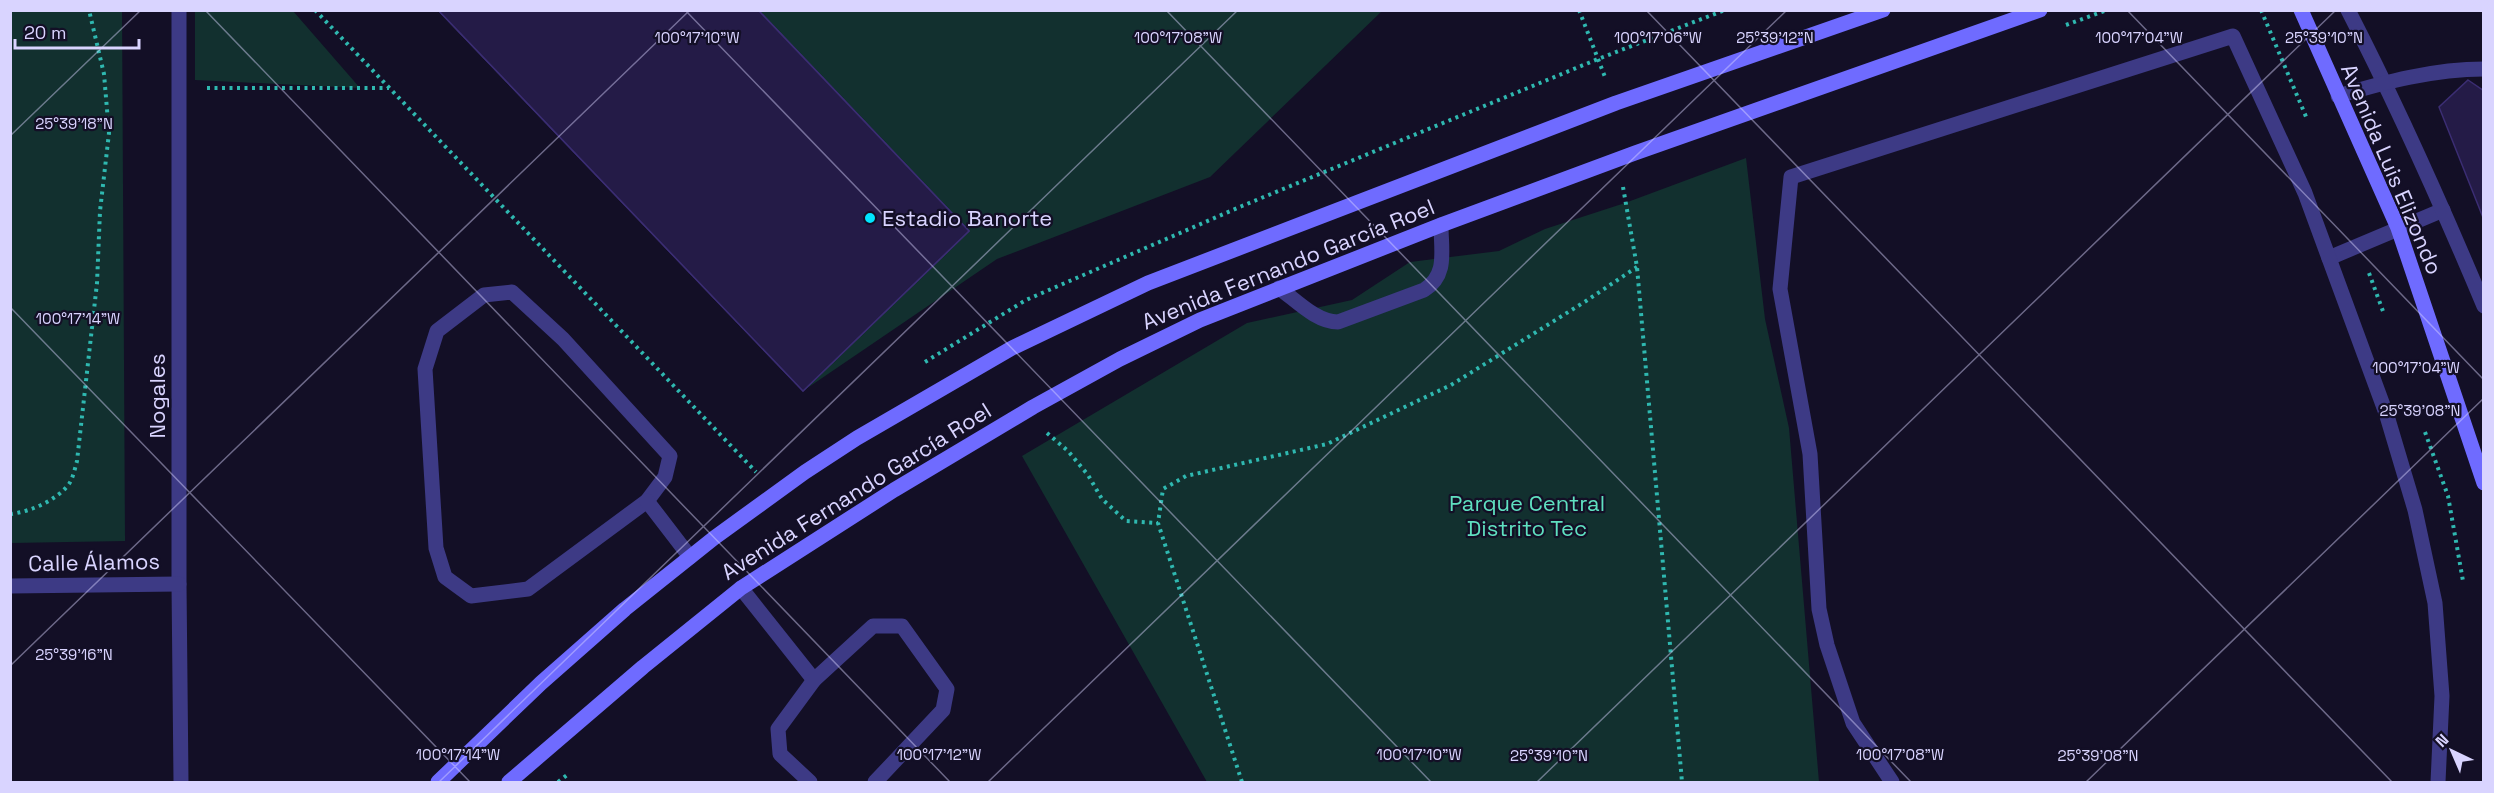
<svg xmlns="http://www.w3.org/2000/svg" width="2494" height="793" viewBox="0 0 2494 793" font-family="'Space Grotesk',sans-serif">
<rect width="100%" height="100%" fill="#130f26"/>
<g fill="#12302f">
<path d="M10,11H122L125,541L11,543Z"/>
<path d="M195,11H293L360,88L195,80Z"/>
<path d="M438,11H1382L1210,177L997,259L803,391Z"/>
<path d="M1746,158L1765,319L1789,428L1819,782H1207L1022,456L1247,323L1352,300L1410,262L1499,251L1545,229L1625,203Z"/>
</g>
<g fill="#241b47" stroke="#3b2d73" stroke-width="1.5">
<path d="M438,10H758L969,231L803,391Z"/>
<path d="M438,10H758L969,231L803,391Z"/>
<path d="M2468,80L2484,91V220L2439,107Z"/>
</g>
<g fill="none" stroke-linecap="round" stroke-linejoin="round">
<g stroke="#2fb8b0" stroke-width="4" stroke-dasharray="3 4.5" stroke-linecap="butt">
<path d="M315,10L756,472"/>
<path d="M1579,10L1605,77"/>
<path d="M2261,10L2307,119"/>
<path d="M2066,25L2107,10"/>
<path d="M207,88H389"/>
<path d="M1623,187L1637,267L1682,782"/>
<path d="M2369,273L2384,314"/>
<path d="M925,362L1026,300L1242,206L1598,59L1725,10"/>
<path d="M2425,432L2448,496L2463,581"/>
<path d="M1047,433L1068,451L1088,475L1102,499L1126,521L1158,523"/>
<path d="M10,514C30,512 57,500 69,484C73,478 75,468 77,461L97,283L100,211L109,133L104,74L89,10"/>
<path d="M558,782L567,775"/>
<path d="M1242,782L1158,523L1163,489L1186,476L1327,444L1451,385L1586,301L1637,267"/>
</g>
<g stroke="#3d3a85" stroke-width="15">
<path d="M2329,258L2443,210"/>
<path d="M1279,288C1296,300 1316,322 1338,322L1424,290C1448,275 1441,251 1441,225"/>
<path d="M512,292L563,339L670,456L665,477L647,501L528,589L471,596L445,577L436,548L425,369L437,331L484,295Z"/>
<path d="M647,501L690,557"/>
<path d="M741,588L814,680"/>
<path d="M810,782L780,754L778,729L814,680L873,626H902L947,689L943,710L875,782"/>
<path d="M1892,782L1853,723L1827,645L1819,609L1810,454L1780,289L1791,177L2233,36L2305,193L2387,416L2415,510L2435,603L2442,696L2438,782"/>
</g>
<g stroke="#3d3a85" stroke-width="15">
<path d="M179,10V584L181,782"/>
<path d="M2348,10C2398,107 2442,206 2484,306"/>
<path d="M2338,96C2385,82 2434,69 2484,69"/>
<path d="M10,586L179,584"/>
</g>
<g stroke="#6f6bff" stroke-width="15">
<path d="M2301,10L2398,228L2484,483"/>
<path d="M438,782L541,683L625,609L714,538L805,472L857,438L1012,348L1148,283L1616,103L1883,10"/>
<path d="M509,782L643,667L741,588L894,490L1033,407L1120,359L1200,320L1441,225L1635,153L2040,10"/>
</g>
</g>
<path fill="none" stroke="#d9d4ff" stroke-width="1.5" stroke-opacity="0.45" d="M205,10L950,782M685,10L1431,782M1166,10L1911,782M1646,10L2392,782M2127,10L2484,380M10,136L141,10M10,307L470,782M10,666L690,10M439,782L1238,10M988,782L1787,10M1537,782L2336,10M2086,782L2484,398"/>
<circle fill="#00e5ff" stroke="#130f26" stroke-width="2" cx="870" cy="218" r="6"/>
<g text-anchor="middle" stroke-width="4.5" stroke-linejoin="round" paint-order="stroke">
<g font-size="22" fill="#d9d4ff" stroke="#130f26">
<text transform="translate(2392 169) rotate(67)" y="8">Avenida Luis Elizondo</text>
<text transform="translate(1288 264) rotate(-22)" y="8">Avenida Fernando García Roel</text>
<text transform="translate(157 396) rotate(-90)" y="8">Nogales</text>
<text transform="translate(856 491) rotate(-32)" y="8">Avenida Fernando García Roel</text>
<text transform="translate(94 562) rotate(-1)" y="8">Calle Álamos</text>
</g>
<g font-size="22" fill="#d9d4ff" stroke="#130f26" text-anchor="start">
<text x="882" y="226">Estadio Banorte</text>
</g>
<g font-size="22" fill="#5fe0c0" stroke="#130f26">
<text x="1527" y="511">Parque Central<tspan x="1527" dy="25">Distrito Tec</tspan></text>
</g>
</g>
<g font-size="15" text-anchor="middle" fill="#d9d4ff" stroke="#130f26" stroke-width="4.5" stroke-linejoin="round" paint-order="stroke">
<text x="1775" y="43">25°39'12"N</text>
<text x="2324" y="43">25°39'10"N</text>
<text x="697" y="43">100°17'10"W</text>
<text x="1178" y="43">100°17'08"W</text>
<text x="1658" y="43">100°17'06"W</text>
<text x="2139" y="43">100°17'04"W</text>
<text x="74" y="129">25°39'18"N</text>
<text x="78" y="324">100°17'14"W</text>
<text x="2416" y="373">100°17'04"W</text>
<text x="2420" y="416">25°39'08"N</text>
<text x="74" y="660">25°39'16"N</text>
<text x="458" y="760">100°17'14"W</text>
<text x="939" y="760">100°17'12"W</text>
<text x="1419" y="760">100°17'10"W</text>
<text x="1900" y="760">100°17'08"W</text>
<text x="1549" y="761">25°39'10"N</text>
<text x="2098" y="761">25°39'08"N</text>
</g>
<rect width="2494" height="793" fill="none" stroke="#d9d4ff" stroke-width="24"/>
<g transform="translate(2452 751) rotate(316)" stroke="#130f26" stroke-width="4.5" paint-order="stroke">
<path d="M0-4.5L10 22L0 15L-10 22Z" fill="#d9d4ff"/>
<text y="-9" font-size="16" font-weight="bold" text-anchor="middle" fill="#d9d4ff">N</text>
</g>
<path d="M15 39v9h124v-9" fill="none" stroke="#d9d4ff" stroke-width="3"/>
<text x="24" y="39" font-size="18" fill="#d9d4ff" stroke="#130f26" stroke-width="4.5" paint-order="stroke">20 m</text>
</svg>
